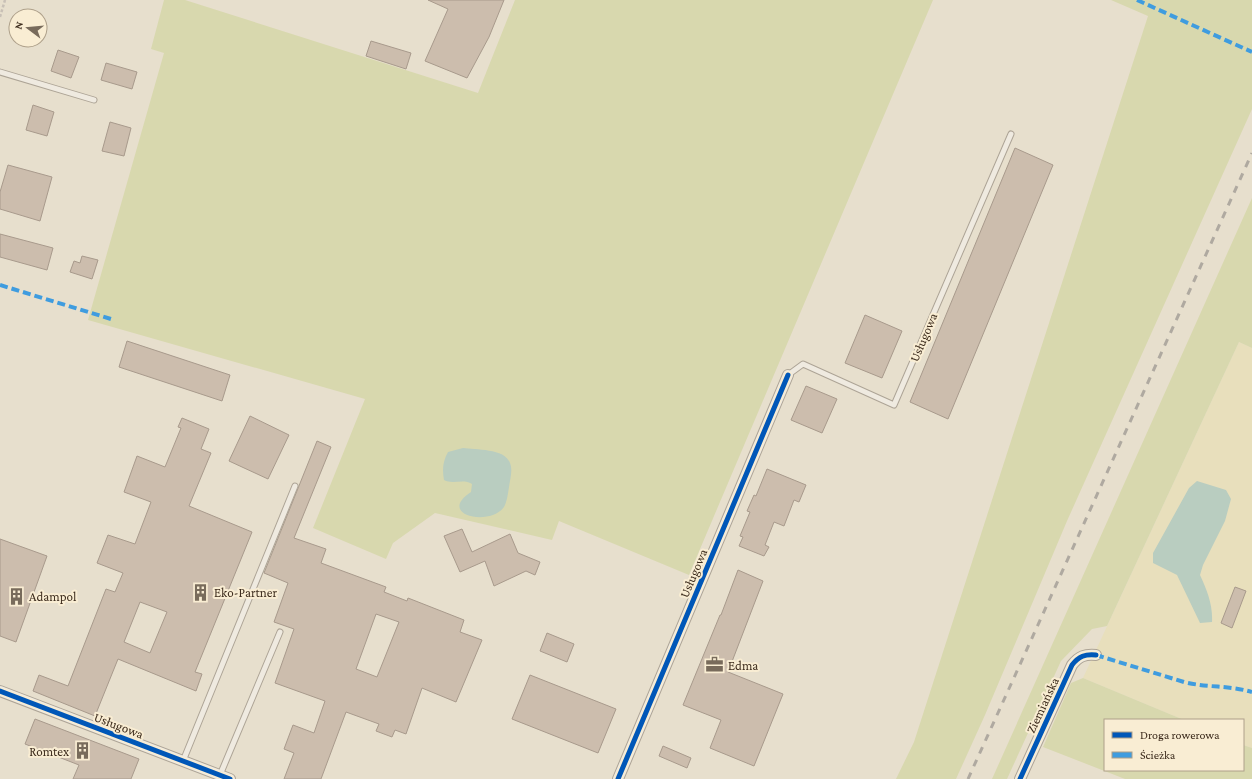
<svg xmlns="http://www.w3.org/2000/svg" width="1252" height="779" viewBox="0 0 1252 779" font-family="'Crimson Pro',serif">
<rect width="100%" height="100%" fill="#e7dfcd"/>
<path fill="#e8dfbc" d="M1239,342L1252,348V748L1243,745V720H1184L1083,678Z"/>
<g fill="#d8d8ae">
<path d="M164,0H185L478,93L515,0H933L689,575L559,521L552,540L435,513L393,543L386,559L313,528L365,399L88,320L164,53L151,49Z"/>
<path d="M1111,0H1252V109L1067,521L985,715L956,779H896L914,742L1148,16Z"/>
<path d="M1252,198V348L1239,342L1107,626L1092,629L1061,661L1007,779H992Z"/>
<path d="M1083,678L1184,720H1105V770H1243V745L1252,748V779H1125L1043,747L1071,683Z"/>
</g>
<g fill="#b9cdc0">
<path d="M463,448C475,450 505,448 510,463C513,470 510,479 509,487C508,493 507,502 504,507C490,527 436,515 471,492L472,484C463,478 453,485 444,480C442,469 443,461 448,452Z"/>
<path d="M1197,481L1226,490L1231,499L1225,521L1203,565L1200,575C1207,590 1213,605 1212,622L1200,623L1177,575L1153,563V553L1189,488Z"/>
</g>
<g fill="#ccbdad" stroke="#a89a8c" fill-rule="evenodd">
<path d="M428,0H504L489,37L467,78L425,61L448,9Z"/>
<path d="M371,41L411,53L406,69L366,56Z"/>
<path d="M58,50L79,57L71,78L51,71Z"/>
<path d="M106,63L137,72L132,89L101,80Z"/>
<path d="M33,105L54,112L47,136L26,130Z"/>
<path d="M110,122L131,128L124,156L102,151Z"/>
<path d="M1015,148L1053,165L948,419L910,402Z"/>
<path d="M8,165L52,177L40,221L0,209V192Z"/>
<path d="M0,234L53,248L47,270L0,257Z"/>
<path d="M82,256L98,260L92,279L70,272L74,261L80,263Z"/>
<path d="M865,315L902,331L882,378L845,363Z"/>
<path d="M127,341L230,375L222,401L119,367Z"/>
<path d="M806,386L837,399L822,433L791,420Z"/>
<path d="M250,416L289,435L268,479L229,461Z"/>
<path d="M182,418L209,429L201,449L211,453L189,506L252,532L195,672L202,674L196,691L118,659L95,716L33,691L39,675L68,686L106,589L115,592L123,573L97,563L108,535L135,544L151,502L124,492L137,456L165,467L181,428L178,427ZM140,602L167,612L150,653L124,642Z"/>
<path d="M317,441L331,447L294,538L326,549L321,563L386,587L384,592L407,601L408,598L464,620L460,632L482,640L456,702L422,688L406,734L395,730L392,737L376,731L379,724L346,712L321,779H284L294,753L284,749L293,725L314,733L325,701L275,683L294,629L274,622L288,583L264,573ZM376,614L399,622L377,677L356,669Z"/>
<path d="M767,469L806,485L799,502L794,500L784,526L774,522L765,545L769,547L764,556L739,546L743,537L740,536L750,512L747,511L754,495L756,496Z"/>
<path d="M462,529L472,552L510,534L518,553L540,562L535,575L526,571L494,586L485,561L460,572L444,536Z"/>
<path d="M0,539L47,556L16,642L0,636Z"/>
<path d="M738,570L763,581L728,672L783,694L754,766L710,748L721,720L683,705L720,615H721Z"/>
<path d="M1235,587L1246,591L1232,628L1221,623Z"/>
<path d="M547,633L574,644L567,662L540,651Z"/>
<path d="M530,675L616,709L598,753L512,719Z"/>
<path d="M35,719L139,759L131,779H73L79,765L25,744Z"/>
<path d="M663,746L691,758L687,768L659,756Z"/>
</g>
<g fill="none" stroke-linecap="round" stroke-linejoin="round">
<defs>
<g id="lane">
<path d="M0,72L94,100"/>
<path d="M788,375L803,364L894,405L1011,134"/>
<path d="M183,761L295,486"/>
<path d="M220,775L280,632"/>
</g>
<g id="street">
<path d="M0,691L230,779"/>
<path d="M618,779L788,375"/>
<path d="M1020,779L1072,665C1079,656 1085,654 1096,655"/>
</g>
</defs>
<use href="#lane" stroke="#ada496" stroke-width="7"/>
<use href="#street" stroke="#ada496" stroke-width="12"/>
<path stroke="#c8c0b6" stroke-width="2.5" stroke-dasharray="3 2" stroke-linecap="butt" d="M0,17L5,0"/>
<use href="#lane" stroke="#efeae0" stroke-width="5"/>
<use href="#street" stroke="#efeae0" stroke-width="10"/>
<path stroke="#afa9a0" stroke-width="3" stroke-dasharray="7 7" stroke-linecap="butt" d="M968,779L1252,153"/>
<g stroke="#3f9cdf" stroke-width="4" stroke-dasharray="8 4" stroke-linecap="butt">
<path d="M1137,0L1252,52"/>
<path d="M0,285L111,319"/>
<path d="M1096,655L1184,682C1208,688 1228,685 1252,692"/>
</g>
<defs>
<g id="cycleway">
<path d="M0,691L230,779"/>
<path d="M618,779L788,375"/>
<path d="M1020,779L1072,665C1079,656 1085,654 1096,655"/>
</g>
</defs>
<use href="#cycleway" stroke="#f9edd3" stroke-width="8"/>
<use href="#cycleway" stroke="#0057b8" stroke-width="5"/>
</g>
<defs>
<symbol id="building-bare" viewBox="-9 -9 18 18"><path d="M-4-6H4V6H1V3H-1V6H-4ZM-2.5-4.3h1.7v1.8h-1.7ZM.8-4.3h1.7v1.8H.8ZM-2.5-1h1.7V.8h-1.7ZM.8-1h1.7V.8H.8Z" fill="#786b5b" stroke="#f9edd3" stroke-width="2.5" paint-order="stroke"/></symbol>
<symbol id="office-bare" viewBox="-9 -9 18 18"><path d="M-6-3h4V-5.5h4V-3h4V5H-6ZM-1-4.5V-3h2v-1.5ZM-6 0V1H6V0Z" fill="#786b5b" stroke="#f9edd3" stroke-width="2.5" paint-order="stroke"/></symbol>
</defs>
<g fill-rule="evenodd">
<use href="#building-bare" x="188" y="580" width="25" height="25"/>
<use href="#building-bare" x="4" y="584" width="25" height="25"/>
<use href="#office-bare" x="702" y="652" width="25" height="25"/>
<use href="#building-bare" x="70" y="738" width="25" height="25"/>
</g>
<g text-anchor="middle" stroke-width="4" stroke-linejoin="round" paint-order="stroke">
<g font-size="13" fill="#3d2c1d" stroke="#f9edd3">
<text transform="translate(923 337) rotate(-67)" y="5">Usługowa</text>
<text transform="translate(693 573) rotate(-67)" y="5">Usługowa</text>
<text transform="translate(1042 705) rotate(-65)" y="5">Ziemiańska</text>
<text transform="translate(119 725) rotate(21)" y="5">Usługowa</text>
</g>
<g font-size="13" fill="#3d2c1d" stroke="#f9edd3" text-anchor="start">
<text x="214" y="597">Eko-Partner</text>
<text x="29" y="601">Adampol</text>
<text x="728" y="670">Edma</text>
<text x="69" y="756" text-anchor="end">Romtex</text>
</g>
</g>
<rect x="1104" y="719" width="140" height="52" fill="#f9edd3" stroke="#aea08a"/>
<rect x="1112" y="732" width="20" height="6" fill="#0057b8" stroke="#aea08a"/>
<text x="1140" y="739" font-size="12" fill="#3d2c1d">Droga rowerowa</text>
<rect x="1112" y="752" width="20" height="6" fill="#3f9cdf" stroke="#aea08a"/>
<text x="1140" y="759" font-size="12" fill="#3d2c1d">Ścieżka</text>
<g transform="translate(28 28) rotate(286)"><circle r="19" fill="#f9edd3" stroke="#aea08a"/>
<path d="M0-3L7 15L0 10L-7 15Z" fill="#786b5b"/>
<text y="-6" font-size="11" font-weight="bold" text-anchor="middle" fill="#3d2c1d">N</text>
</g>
</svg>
